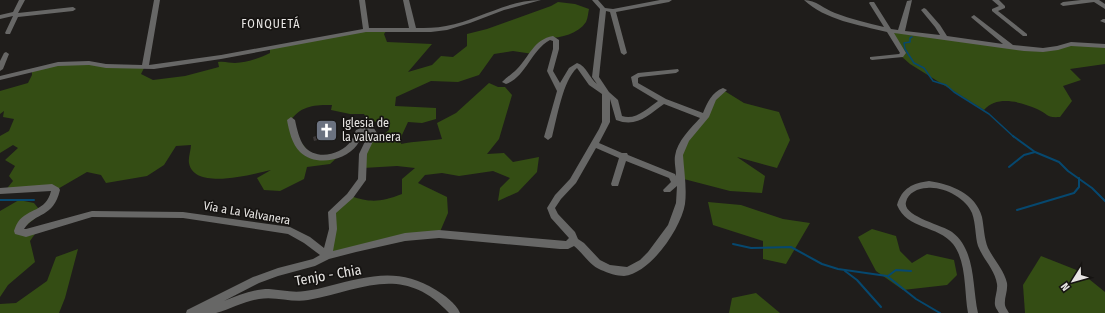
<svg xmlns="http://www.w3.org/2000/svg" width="1105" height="313" viewBox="0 0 1105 313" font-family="'Fira Sans Condensed',sans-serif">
<rect width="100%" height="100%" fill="#1f1d1b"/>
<g fill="#344d14">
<path d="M558,2L575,4L589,9C588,13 588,18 586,22C578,34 561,38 548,38L533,54L513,51L494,54L479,75L458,82L431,81L396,97L395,106L436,108V119L422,123L408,122L402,135L401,144C415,141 428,141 442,139L437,123L456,113L489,83L498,87H505L512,95L499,139L487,154L504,153L513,162L539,157L537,172L518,192L498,201L500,188L510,178L493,171L459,176L442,173L425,175L418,183L447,197L448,213L439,234L327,256L332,212L350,196C371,203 381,202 402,194V179L415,168L397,166L363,168L368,144L379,139L389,130V121L369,122L364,114H350L331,110L332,105C315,105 302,105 291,120L293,132L312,156L341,154L330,164L307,167L304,179L280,191L264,190L257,178L271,170C253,174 194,191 189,163C188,158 191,150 191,145L176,146L164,165L147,176L106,183L101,175L87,172L56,190L4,192L13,181L9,176L15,166L5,160L18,148L13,145L0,153V136L9,131L14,119L3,117L4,111L0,114V91L28,83L32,75V69L58,64L145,66L141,74L153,80L185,76L219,67L218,62C225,61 229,63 235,63C246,63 260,58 270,53V47L366,30H387L384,34L387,42L432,44L408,72L432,65L441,56L453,57L467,46V34L487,29L551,6Z"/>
<path d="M887,30L1043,50L1071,44L1105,46V64L1070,69L1081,80L1063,86L1072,101L1060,117C1045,118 1049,114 1037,109C1021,102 997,95 984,110L910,64L901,56L903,53Z"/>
<path d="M723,90L744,103L779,112L790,140L777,168L737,157L765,176L762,193L730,191L680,178L679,155L713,99Z"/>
<path d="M19,200L34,203L42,213L19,231H37L30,241L35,262L8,285L0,297V211Z"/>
<path d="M708,202L741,205L783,219L810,223L786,264L763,259V241L713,225Z"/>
<path d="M872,229L896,236L900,251L912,263L927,254L954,260L957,275L947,285L903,290L876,271L858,237Z"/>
<path d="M78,249L65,298L59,313H0V304L16,303L47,281L56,257Z"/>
<path d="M1041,256L1079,271L1105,292V313H1025L1023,285Z"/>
<path d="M756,293L780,313H729L732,298Z"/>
</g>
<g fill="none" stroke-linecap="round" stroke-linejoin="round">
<path stroke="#06486f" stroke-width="1.5" d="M912,37L910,38V42L904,43L905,49L914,63L924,68L933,81L946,85L954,92L989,114L1014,137"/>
<g stroke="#06486f" stroke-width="2">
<path d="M1013,136L1035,152L1059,162L1068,171L1092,188L1105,201"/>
<path d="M1009,167L1024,155L1035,152"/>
<path d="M0,200H34"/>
<path d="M1017,210L1074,193L1079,187V178"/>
<path d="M733,244L751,248L791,247L822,264L838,269L887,276L916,299L940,313"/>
<path d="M845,271L857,280L881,307"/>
<path d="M888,276L896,270L911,271"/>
</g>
</g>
<path fill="#3d3939" d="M328,122L331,132L335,131L332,136L314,141L313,137L321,134L319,125Z"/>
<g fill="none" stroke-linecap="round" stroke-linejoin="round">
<g fill="#676766" fill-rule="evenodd">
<path d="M19,0H25L18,13L73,7L76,9L73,11L18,17L10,34H6L5,33L13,16L0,19V15L13,12Z"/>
<path d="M154,0H160L149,65L221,55L363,29L359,0H365L369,28H409L403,0H409L416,28C426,28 436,28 446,26C479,20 507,0 541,0L504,10L470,23L447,30L431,32H366L221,59L154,69L106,68L89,65L58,66L0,80V76L58,62L89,61L106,64L142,65Z"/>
<path d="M592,0H598L605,8L613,9L660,0H672L669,2L616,12L627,53L624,55L621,53L610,12L606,11L599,77L609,92L618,100L622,116C635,121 648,108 658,101L633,86L631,77L638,73L678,69L679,71L676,73L640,77L638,78V83L666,99L703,113C707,103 712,92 723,88L727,90L716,100L709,117L689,141L683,155C684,171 687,188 685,204C681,228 651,273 624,276C617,276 608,273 601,270C589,265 583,253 574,246L568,249H560L439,238L405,241L356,252L329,259L315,266L278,276L259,283L224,301C239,295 253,289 269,289C281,290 293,293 305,291C314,290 321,288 329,286C369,276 399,267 436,290C444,295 456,303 460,313H449C403,263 362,290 308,300C292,303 276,296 259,299C244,301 231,309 216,313C207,313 196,313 186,313L187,310L253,277L278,268L313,259L320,255L304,243L288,234L183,218L92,217L26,237L15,234L14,231C15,228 16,225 18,222C28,208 46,212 51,191L0,194V188L52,184L59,188L60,190C53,219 36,211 24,229H26L92,211L183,212L290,227L310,237L324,248L329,229L328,212L347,194L358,179L359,154L369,133L367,132L362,134C361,137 359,142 357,145C345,161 315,167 300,152C292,144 289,131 287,120L291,117L295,120C297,129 299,139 304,146C316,161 341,155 351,141C353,138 354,134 356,130L366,126L373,127L377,133L367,154L366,180L353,198L336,213L337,229L333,251L405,233L439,230L566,241L569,238L551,218L547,208L555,195L570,179L599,129L602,122V94L589,85L577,68C563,80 557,118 552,137L548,140L544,137L557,91L547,71L553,49V41L550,40C531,50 526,77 506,84L502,82C507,77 512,74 517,69C529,57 534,39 553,36L559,40V49L553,71L560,83L569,68L577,63C587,66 589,78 597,84L592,77L600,9ZM610,99L616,120C637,128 648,115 664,104L700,118C691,128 677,141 675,156C674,162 676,169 676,176L675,174L628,155L627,153H622L599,143L610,122ZM596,148L619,158L611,184L612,186H618L626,161L669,178L671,182L663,190L664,192H670L677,186L676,203L668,225L648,252L640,260L627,267L610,265L600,260L584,243L578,239L575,232L558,214L555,208L561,199L576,183Z"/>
<path d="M804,0C816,0 824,9 835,13C851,19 867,23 884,27L869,3L870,2H874L891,29L898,30L907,1L912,0L905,31L940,35L935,27L921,10L924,8L926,9L940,25L947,36L1003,44L972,18L971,17L974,15L1013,45L1043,48L1057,46L1071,42L1105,44V48L1071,46L1058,50L1043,52L1024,51L894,33L906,53L903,57L872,60L870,59V57L899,54L900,53L887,32C859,25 825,20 804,0Z"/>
<path d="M992,0H999L1005,6V8L998,11L1027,34V36H1023L992,11V9L999,6Z"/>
<path d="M1081,0H1099L1105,4V9L1094,2L1063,6L1060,4L1063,2Z"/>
<path d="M1103,19H1105V23L1100,21Z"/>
<path d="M6,52L9,54L3,69L0,71V61L4,53Z"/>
<path d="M929,181C951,184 976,194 982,217C984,227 984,238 988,248C994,260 1004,270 1007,283C1008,291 1004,298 1005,305C1005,307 1008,311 1009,313H999C998,311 995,307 995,305C994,298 998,291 997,284C995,270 983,259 978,246C975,236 976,224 972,213C966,198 943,186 927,188C918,188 908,193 906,202C902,216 943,225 952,232C976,250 972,286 978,313H968C964,292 967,262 953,244C938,225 907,230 897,205C902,188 913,183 929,181Z"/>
</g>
</g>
<defs>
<symbol id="church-square" viewBox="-11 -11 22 22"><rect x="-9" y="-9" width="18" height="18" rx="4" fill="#6b7280" stroke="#161412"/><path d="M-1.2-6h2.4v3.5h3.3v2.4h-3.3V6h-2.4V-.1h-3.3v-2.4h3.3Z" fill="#fff"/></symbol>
</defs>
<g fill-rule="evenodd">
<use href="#church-square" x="314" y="118" width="25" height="25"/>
</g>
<g text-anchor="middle" stroke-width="3.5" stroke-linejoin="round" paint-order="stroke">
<g font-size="12" letter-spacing="1" fill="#e7e5e3" stroke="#161412">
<text x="271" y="28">FONQUETÁ</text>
</g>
<g font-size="12" fill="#e7e5e3" stroke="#161412" text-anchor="start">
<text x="342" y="127">Iglesia de<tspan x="342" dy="14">la valvanera</tspan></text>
</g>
<g font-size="12" fill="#e7e5e3" stroke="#161412">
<text transform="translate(247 213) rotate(10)" y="4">Vía a La Valvanera</text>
</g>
<g font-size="14" fill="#e7e5e3" stroke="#161412">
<text transform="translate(328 275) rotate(-10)" y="5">Tenjo - Chia</text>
</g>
</g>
<g transform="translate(1073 281) rotate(233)" stroke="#161412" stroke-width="3" paint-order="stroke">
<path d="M0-3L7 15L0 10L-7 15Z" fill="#e7e5e3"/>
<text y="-6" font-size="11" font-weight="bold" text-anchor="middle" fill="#e7e5e3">N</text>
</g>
</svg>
